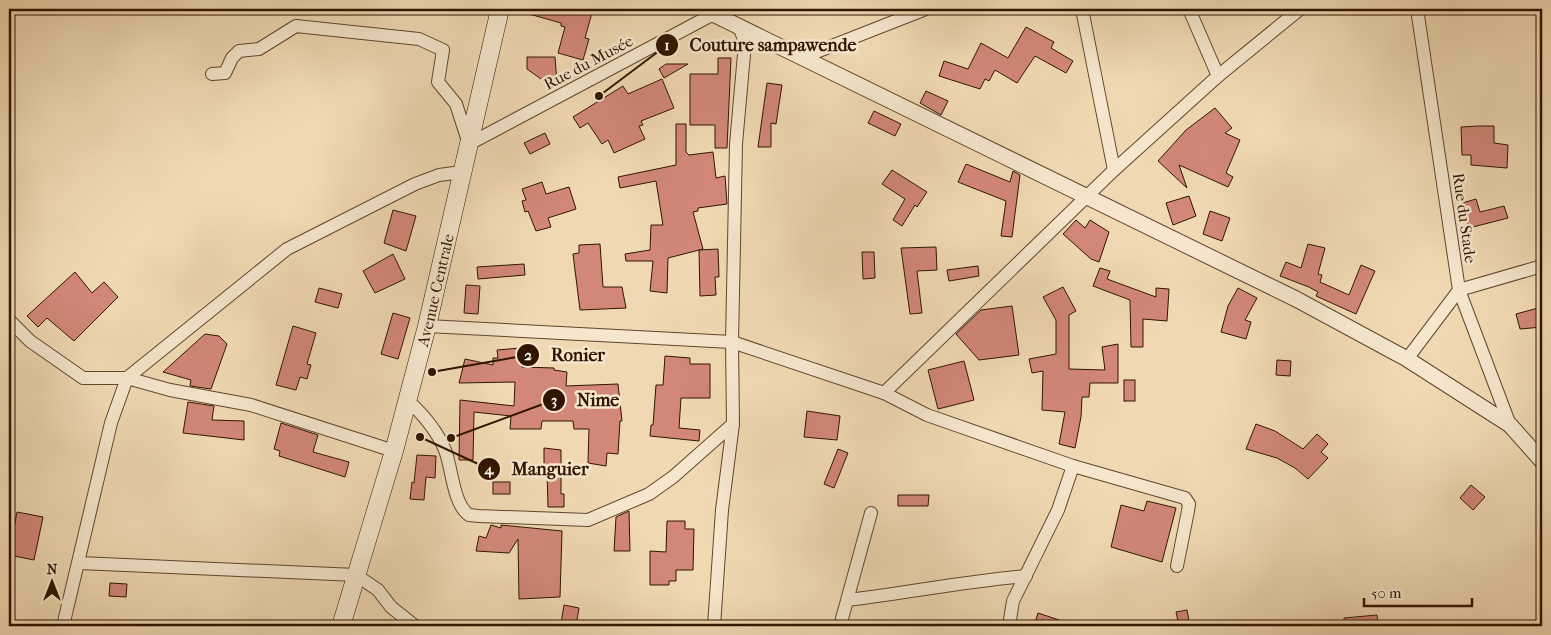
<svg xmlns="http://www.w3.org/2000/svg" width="1551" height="635" viewBox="0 0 1551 635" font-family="'IM FELL French Canon',serif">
<rect width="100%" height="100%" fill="#f0d9b2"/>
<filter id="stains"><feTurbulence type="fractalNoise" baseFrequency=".004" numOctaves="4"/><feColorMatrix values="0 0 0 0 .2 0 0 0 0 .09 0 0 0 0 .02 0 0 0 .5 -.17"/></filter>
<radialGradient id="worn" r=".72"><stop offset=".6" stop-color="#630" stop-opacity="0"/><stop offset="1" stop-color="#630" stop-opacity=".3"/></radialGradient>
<g fill="#d28779" stroke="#301500">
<path d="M523,9H593L585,38L589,39L583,60L558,53L565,27L561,26V23L522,12Z"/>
<path d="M1026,27L1054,42L1051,48L1073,61L1066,73L1035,56L1017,83L995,70L989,81L985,79L980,89L939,76L944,61L968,69L981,43L1008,58Z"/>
<path d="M527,57H555L557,83L548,84L527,69Z"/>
<path d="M718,58H731L727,148H715V125H690V74H718Z"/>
<path d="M666,64H688L664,78L659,69Z"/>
<path d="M662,79L674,108L641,121L643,125L639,126L645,139L614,153L608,140L602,144L588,123L580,128L573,117L623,86L628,94Z"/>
<path d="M767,83L782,85L776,124L771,123V147H758Z"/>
<path d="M926,91L948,101L941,115L920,103Z"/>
<path d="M1215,108L1232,128L1225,133L1240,140L1226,173L1233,177L1228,187L1179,165L1187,188L1158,161L1186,130Z"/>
<path d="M874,111L901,124L895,136L868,123Z"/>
<path d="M676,124H686V152L689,155L713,152L716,178L725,176L727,204L698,208V211L693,212L703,249L668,258L667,293L650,291L653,261H626L625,254L650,250L651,225H663L656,181L620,188L618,177L676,165Z"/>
<path d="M1478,126H1494V143L1508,145L1507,168L1471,165V155H1462L1461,127Z"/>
<path d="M545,133L550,144L530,154L524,143Z"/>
<path d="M966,164L1010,182L1013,171L1020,175L1012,237L1001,236L1006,201L958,182Z"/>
<path d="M892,170L927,192L917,207L915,205L902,226L893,220L905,199L882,184Z"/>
<path d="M542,182L546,194L569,187L576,209L548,218L551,227L536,231L528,211L525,212L522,201L526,200L522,189Z"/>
<path d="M1189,196L1196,216L1173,225L1166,203Z"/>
<path d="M1476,199L1480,212L1504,206L1508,218L1469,228L1462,203Z"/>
<path d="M393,210L416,216L406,251L384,243Z"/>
<path d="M1210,211L1230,218L1222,241L1203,234Z"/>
<path d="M1076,220L1085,228L1090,220L1109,232L1099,262L1091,259L1063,234Z"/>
<path d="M600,244L603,287H622L626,308L580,310L573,254L579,253V245Z"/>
<path d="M1308,244L1325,248L1318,274L1322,275L1320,282L1349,295L1361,265L1375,271L1356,314L1316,296L1318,292L1309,287L1280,276L1286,262L1301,268Z"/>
<path d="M936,247L937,270L917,271L922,313L910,314L901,248Z"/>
<path d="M718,249L719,277H715L716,295L700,296L699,250Z"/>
<path d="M862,252H874L875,278L863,279Z"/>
<path d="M393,254L405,279L375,293L363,271Z"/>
<path d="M524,264L525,275L478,279L477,267Z"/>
<path d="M978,266L979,276L949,281L947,270Z"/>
<path d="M1100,268L1110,271L1107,279L1156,297V288L1169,289L1167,321L1143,319V347H1131L1130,300L1093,286Z"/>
<path d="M75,272L92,293L104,282L118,297L74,341L47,318L38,327L27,316Z"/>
<path d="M466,285L480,286L478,314L464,313Z"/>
<path d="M1063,287L1076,311L1069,315V369L1105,370L1102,347L1118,344V383H1090L1089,397H1082L1081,417L1075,448L1059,444L1065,412L1042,410L1043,371L1032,373L1029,359L1056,354V320L1043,297Z"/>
<path d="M319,288L342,294L338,308L315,302Z"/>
<path d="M1238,288L1257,298L1245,320L1251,322L1246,339L1221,332L1228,306Z"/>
<path d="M1012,306L1019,355L979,360L956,334L981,310Z"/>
<path d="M1542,307V327L1520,329L1516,314Z"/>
<path d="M393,313L410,318L398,359L381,354Z"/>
<path d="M293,326L316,333L307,364L311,365L307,379L300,377L296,390L276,385Z"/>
<path d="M205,334L219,336L227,344L211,389L190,386L191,380L163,372Z"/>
<path d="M520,348L522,367L554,368V370L567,372L566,386L618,384L622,421H620L618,454L607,453L606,466L588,463L589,429H574L573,421H542L541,429H510L511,416L474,412L473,460H459L460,400L514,406L515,382L459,383L465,359L493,365V358H498L497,350Z"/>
<path d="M665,356L690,358V364H710V398H681L679,428L700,430L699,441L650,436L651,425H653L656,385H663Z"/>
<path d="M1277,360L1291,361L1290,376L1276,375Z"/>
<path d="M964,361L974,400L938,409L928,370Z"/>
<rect x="1124" y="380" width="11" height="21"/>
<path d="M188,402L214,406L212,420L244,421V440L183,433Z"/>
<path d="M807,411L840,416L837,440L804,437Z"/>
<path d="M281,423L318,435L313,452L349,462L345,477L279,456L280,451L274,449Z"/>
<path d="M1256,424L1275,431L1303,449L1317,434L1328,444L1321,452L1328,458L1308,479L1295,468L1277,458L1246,449Z"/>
<path d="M544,448L561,450V494H564V507H548L547,470H544Z"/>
<path d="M838,449L848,453L834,488L824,484Z"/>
<path d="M417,455L436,456L435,478L426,477L424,500L410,499L412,482L414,483Z"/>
<rect x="493" y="482" width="17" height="12"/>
<path d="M1471,485L1485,497L1473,510L1460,498Z"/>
<path d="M898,495H929L928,506H898Z"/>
<path d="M1147,501L1176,508L1162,562L1111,547L1121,505L1144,511Z"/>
<path d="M629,511L630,551H614L616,517Z"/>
<path d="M17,512L43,517L34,560L9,555Z"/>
<path d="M667,521H685V529H694L693,570H676V581H669V585H650V551L666,552Z"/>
<path d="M491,525L501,528V525L562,531L560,597L519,599L518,539L509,553L476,551L479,536L486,538Z"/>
<path d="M110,583L127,584L126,597L109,596Z"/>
<path d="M564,605L579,608L576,626L561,623Z"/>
<path d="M1187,610L1190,626H1179L1176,612Z"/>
<path d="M1038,613L1071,624L1070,626H1034Z"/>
<path d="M1377,615L1378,626H1344V618Z"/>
</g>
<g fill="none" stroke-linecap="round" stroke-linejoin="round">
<defs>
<g id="minor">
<path d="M1082,9L1114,170"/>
<path d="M1189,9L1218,76"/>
<path d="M1417,9L1459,290L1510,425"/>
<path d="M801,58L926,9"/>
<path d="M212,74L225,73L232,58L239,51L259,49L296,26L419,39L443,50L438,82L456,104L469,144L723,9"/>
<path d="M9,320L30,341L83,378H127L170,390L251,405L394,451"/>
<path d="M427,326L732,342L884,393L1114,170L1218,76L1300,9"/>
<path d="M1407,359L1459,290L1542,266"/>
<path d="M884,393L927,415L1073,466L1185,498L1189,504L1188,511L1177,566"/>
<path d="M407,400C423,414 436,429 445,450C452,468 453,504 469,515L479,516L588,520L649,494L673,477L733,424L732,342L736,144L745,43L739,25"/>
<path d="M79,563L356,575L378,590L391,607L415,626"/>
<path d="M848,600C907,593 966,581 1026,576"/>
<path d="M63,626L111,423L127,378L287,249L415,184L439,175L462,172"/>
<path d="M714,626L722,510L733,424"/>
<path d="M840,626L871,513"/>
<path d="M1009,626L1013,601L1058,510L1073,466"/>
</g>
<path id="tertiary" d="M703,9L1296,299L1407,359L1510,425L1542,461"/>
<g id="secondary">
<path id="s1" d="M341,626L394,451L427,326L500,9"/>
</g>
</defs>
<use href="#minor" stroke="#60462c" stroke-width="14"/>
<use href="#tertiary" stroke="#60462c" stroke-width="17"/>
<use href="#secondary" stroke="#301500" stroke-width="19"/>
<use href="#minor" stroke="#f5e6cd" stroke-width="12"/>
<use href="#tertiary" stroke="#f5e6cd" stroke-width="15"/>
<use href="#secondary" stroke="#f5e6cd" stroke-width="18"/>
</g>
<g text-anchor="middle" stroke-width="5" stroke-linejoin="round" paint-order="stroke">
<g font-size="16" fill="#301500" stroke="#f5e6cd">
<text transform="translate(588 62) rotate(-28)" y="6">Rue du Musée</text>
<text transform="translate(1465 218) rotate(82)" y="6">Rue du Stade</text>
<text dy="6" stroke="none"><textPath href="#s1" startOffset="349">Avenue Centrale</textPath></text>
</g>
</g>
<path fill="none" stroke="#301500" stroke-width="2" d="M599 96L667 45M432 372L528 355M451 438L554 400M420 437L489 469"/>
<g fill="#301500" stroke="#f5e6cd" stroke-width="2">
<circle cx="599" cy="96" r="5"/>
<circle cx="432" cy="372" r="5"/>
<circle cx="451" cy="438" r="5"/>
<circle cx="420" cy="437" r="5"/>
<circle cx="667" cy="45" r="12"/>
<circle cx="528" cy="355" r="12"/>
<circle cx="554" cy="400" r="12"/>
<circle cx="489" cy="469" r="12"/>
</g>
<g font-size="15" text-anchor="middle" font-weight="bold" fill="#fff">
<text x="667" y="50">1</text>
<text x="528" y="360">2</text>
<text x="554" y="405">3</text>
<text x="489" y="474">4</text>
</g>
<g font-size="18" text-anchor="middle" font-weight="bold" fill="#301500" stroke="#f5e6cd" stroke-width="5" stroke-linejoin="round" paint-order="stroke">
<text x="773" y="51">Couture sampawende</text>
<text x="578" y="361">Ronier</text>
<text x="598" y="406">Nime</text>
<text x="550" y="475">Manguier</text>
</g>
<rect width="1551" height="635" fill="none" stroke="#f0d9b2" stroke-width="30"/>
<rect x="10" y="10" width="1531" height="615" fill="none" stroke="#301500" stroke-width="2.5"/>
<rect x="15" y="15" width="1521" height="605" fill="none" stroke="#301500"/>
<g transform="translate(52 582)" stroke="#f5e6cd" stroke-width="4" paint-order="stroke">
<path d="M0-4L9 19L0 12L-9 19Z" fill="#301500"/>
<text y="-8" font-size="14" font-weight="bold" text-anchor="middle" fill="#301500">N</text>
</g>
<path d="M1364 598v8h108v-8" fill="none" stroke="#301500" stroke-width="2.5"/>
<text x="1371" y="598" font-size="15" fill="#301500" stroke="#f5e6cd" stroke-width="4" paint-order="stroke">50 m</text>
<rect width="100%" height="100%" filter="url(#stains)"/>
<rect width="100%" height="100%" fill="url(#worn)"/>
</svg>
